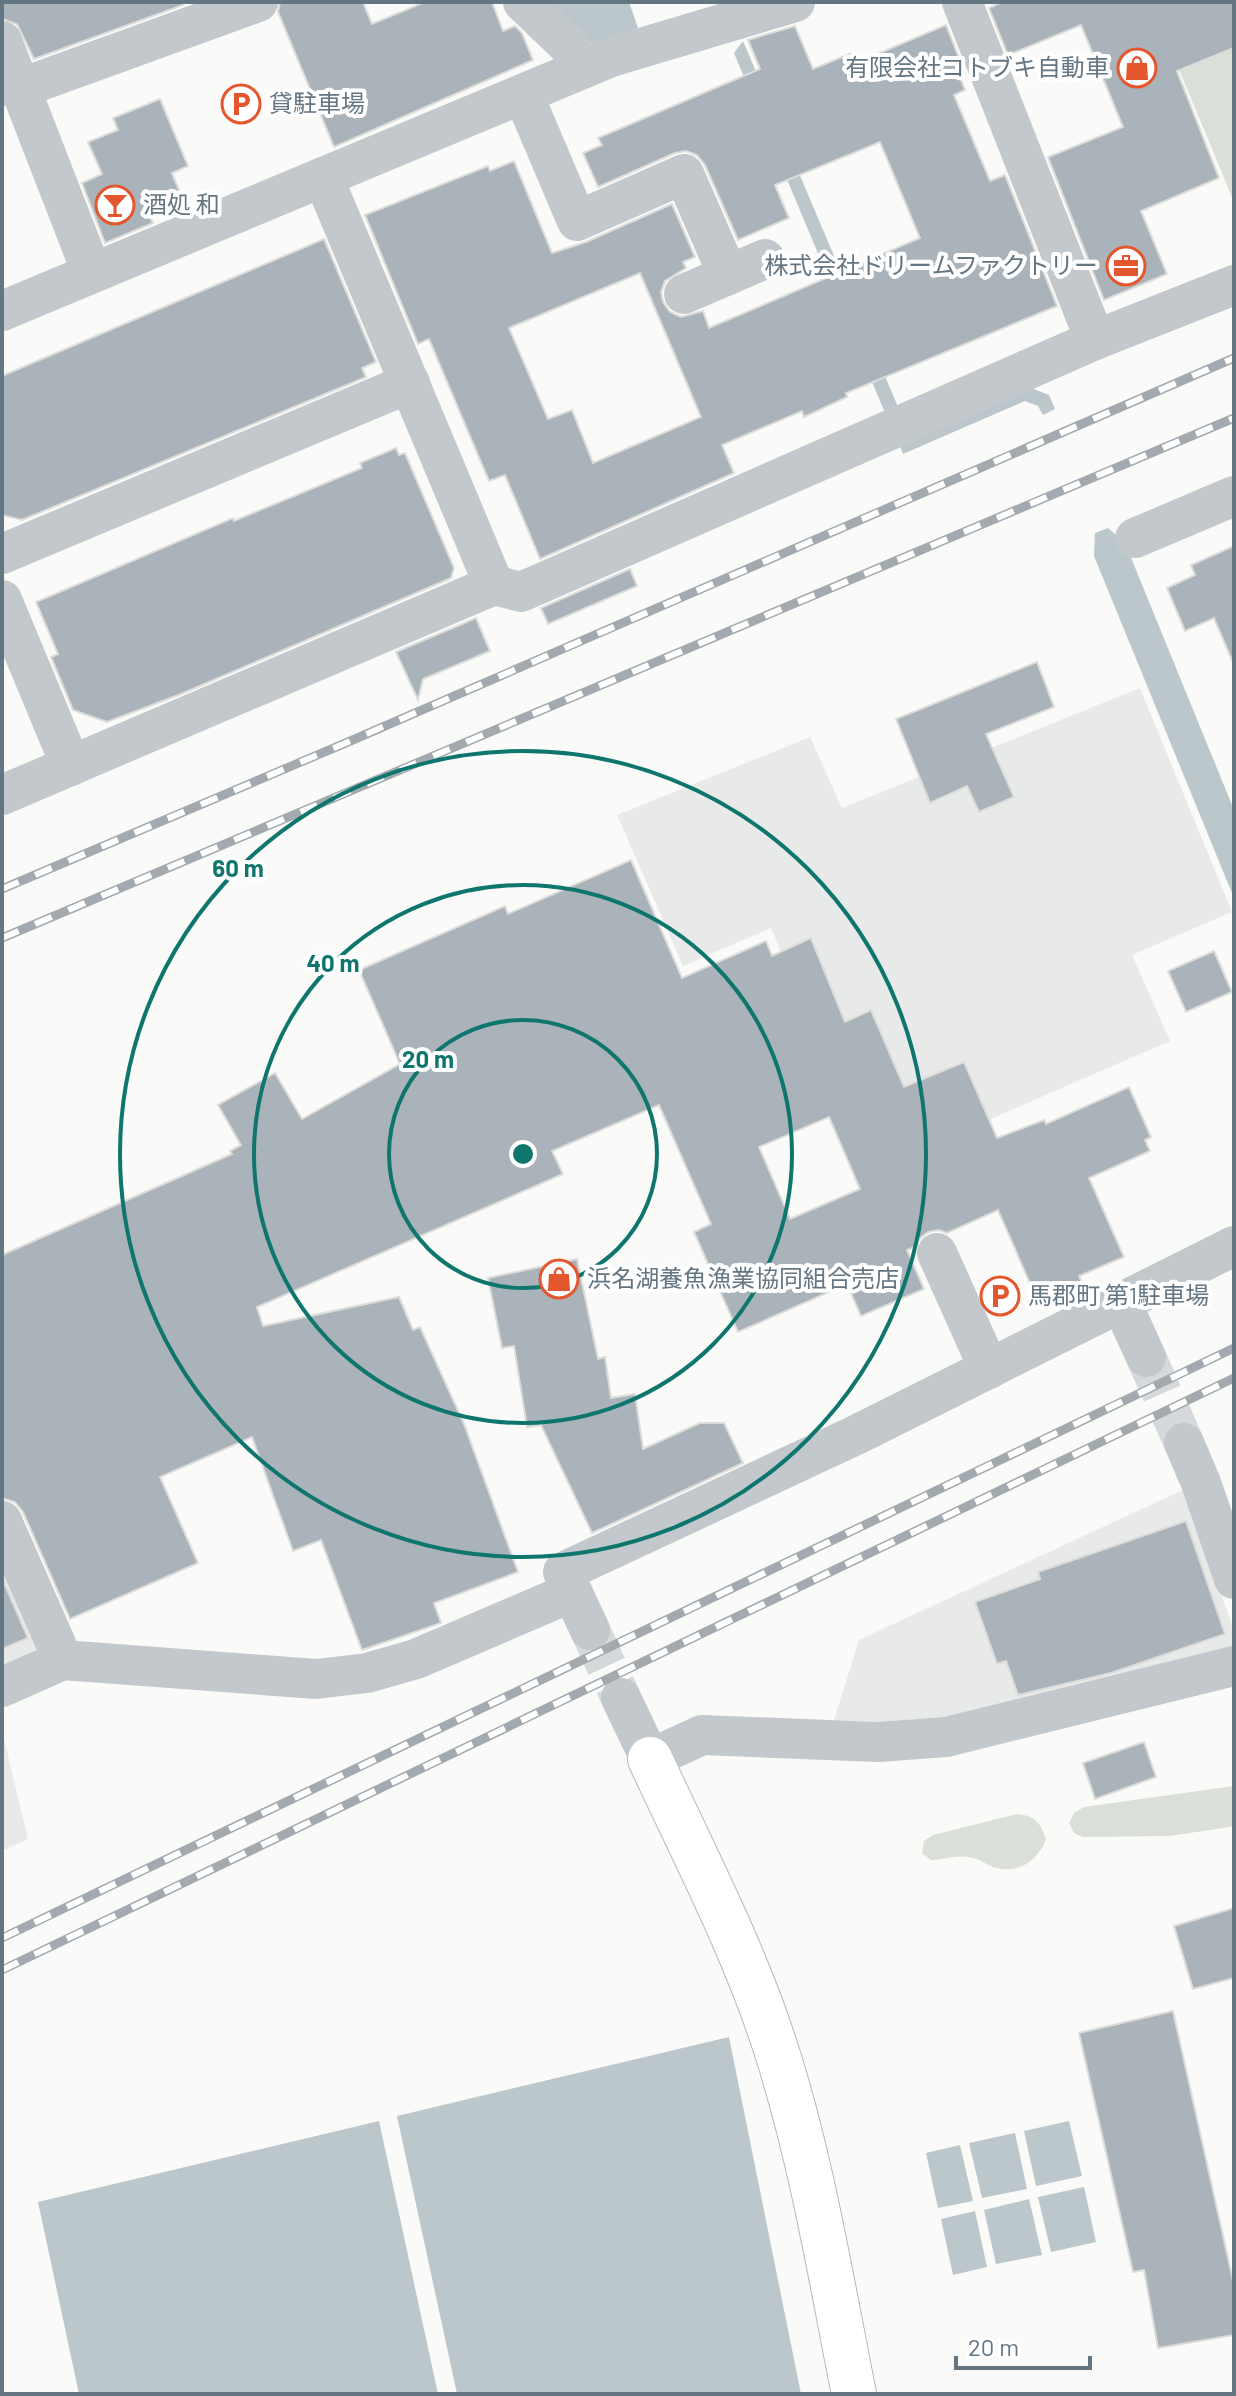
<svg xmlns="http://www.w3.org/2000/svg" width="1236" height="2396" viewBox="0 0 1236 2396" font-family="Barlow,'Noto Sans JP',sans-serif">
<rect width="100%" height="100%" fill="#fafaf8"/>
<g fill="#e8e9e9">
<path d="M1140,688L1232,912L1132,955L1170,1041L876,1169L771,928L683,966L617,815L810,737L842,808Z"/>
<path d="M1185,1489L1234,1631V1646L943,1717L878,1722L834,1720L859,1640Z"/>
<path d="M2,1550L44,1646L2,1665Z"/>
<path d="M2,1731L28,1839L2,1851Z"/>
</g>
<g fill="#dadfd7">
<path d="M1234,2V202L1163,31Z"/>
<path d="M1234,1786V1825L1230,1827L1169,1836L1083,1837L1074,1833L1069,1823L1074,1813L1084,1807Z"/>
<path d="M1017,1814C1035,1816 1040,1822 1046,1839C1039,1859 1020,1874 997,1868C987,1866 980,1858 968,1857C956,1855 943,1860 931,1860L922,1853L924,1841L933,1835Z"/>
</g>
<g fill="#bbc7cb">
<path d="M549,2H629L638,28L592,44Z"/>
<path d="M743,41L901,414L888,420L734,53Z"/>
<path d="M1026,386L1049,395L1055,409L1043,415L1038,406L1025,401L903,454L897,438Z"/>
<path d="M1108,528L1125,543L1234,810V898L1094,556L1095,533Z"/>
<path d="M729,2037L801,2394H457L397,2116Z"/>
<path d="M379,2121L438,2394H79L38,2202Z"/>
<path d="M1069,2121L1082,2176L1036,2186L1024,2131Z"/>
<path d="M1015,2133L1027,2189L982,2198L969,2143Z"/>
<path d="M960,2145L973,2201L938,2208L926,2153Z"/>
<path d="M1084,2187L1096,2242L1051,2252L1038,2197Z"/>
<path d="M1029,2199L1042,2255L996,2264L984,2210Z"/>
<path d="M975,2211L987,2267L953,2275L941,2219Z"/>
</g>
<g fill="#aab3b9" stroke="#dcdcda" stroke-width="2" fill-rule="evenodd">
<path d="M2,2H182L183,5L34,59L17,24L2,19Z"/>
<path d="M280,2H363L372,24L425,2H492L503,31L515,26L522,33L533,60L334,147L278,12Z"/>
<path d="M1002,2H1234V48L1177,71L1219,178L1141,211L1167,274L1104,300L1048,157L1123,127L1081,25L1008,55L989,8Z"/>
<path d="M946,25L965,73L959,75L965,90L954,95L990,181L1005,175L1057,306L846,393L847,397L804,417L802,411L722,445L734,473L540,559L505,475L489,481L429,339L418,344L365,215L488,166L490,171L514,161L552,253L586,242L672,204L695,257L683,262L686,268L665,281L661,292L663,302L670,312L681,317L703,311L709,328L920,238L880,142L775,185L789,218L738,240L705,165L697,155L686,151L675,153L598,187L583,153L602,145L598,138L760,69L748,40L795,26L813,69L852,53L856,63ZM640,273L701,417L593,463L572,410L548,419L509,328Z"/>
<path d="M160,99L188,166L172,173L185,205L151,219L153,223L105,243L82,183L102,174L88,142L118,130L113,118Z"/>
<path d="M324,239L376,362L362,368L366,377L22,520L2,515V376Z"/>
<path d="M396,448L399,455L405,453L454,568L451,578L181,694L107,722L73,710L51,657L58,654L36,602L233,518L234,521L362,468L360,463Z"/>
<path d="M1234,546V665L1214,618L1185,631L1167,588L1195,575L1191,565Z"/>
<path d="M630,569L637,586L548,624L541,608Z"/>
<path d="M476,618L490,651L423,679L418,700L396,652Z"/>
<path d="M1037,662L1054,707L986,734L1014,797L979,812L967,786L930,803L896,719Z"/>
<path d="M631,860L682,978L766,941L772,956L811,938L845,1022L871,1010L904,1087L964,1062L997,1138L1044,1120L1046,1124L1129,1087L1151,1137L1145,1140L1150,1151L1089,1178L1124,1257L1079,1276L1084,1287L1047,1304L1043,1294L1036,1297L998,1210L947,1233L939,1230L928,1232L919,1239L915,1247L907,1250L924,1289L861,1316L847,1284L738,1332L694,1232L711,1224L659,1105L552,1151L563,1174L257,1307L263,1326L399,1297L413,1330L420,1327L464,1424L518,1572L434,1603L441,1623L362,1650L321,1540L293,1551L252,1437L160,1477L198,1563L70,1619L23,1512L15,1502L2,1498V1255L232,1154L230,1151L241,1145L218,1105L275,1073L302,1119L400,1064L359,970L505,906L508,914ZM829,1117L860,1189L790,1219L759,1147Z"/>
<path d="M1214,951L1232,992L1186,1012L1168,971Z"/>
<path d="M577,1259L598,1359L605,1357L611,1398L635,1394L643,1449L700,1423H724L743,1463L592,1533L541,1425L527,1427L514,1346L502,1348L488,1278Z"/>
<path d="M1186,1521L1225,1634L1111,1673L1018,1695L1006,1661L997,1664L975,1602L1040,1579L1038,1572Z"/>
<path d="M2,1578L28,1638L2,1649Z"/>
<path d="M1144,1742L1156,1777L1095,1799L1083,1763Z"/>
<path d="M1234,1908V1978L1193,1989L1174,1926Z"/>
<path d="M1173,2011L1234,2285V2335L1158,2348L1144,2270L1133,2272L1079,2033Z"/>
</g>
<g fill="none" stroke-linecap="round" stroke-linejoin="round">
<g stroke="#d5d9db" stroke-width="40" stroke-dasharray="40 20" stroke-linecap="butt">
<path d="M1146,1357L1184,1443"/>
<path d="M590,1630L621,1698"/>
</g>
<defs>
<path id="secondary" d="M650,1759C694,1854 744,1949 776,2049C812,2161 831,2279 854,2394"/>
</defs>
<use href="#secondary" stroke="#b3babf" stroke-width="46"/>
<g stroke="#c3c8cc" stroke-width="40">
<path d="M523,2L571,48L580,70"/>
<path d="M962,2L1095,340"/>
<path d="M2,41L92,273"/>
<path d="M2,86L32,84L258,2"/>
<path d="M523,94L577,221L684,174L728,275"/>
<path d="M323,177L494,585"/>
<path d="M684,294L765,259"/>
<path d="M2,311L611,57L795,2"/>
<path d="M1135,538L1234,496"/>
<path d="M2,554L410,383"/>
<path d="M2,600L71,766"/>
<path d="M2,795L494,585L521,592L1095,340L1234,285"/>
<path d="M937,1253L989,1369"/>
<path d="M1121,1302L1146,1357"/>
<path d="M1184,1443L1201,1483L1234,1579"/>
<path d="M2,1521L63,1660"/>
<path d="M590,1630L563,1572L856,1435L1234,1246"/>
<path d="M2,1687L63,1660L316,1679L367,1673L416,1659L572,1592"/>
<path d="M621,1698L650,1759L702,1735L878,1742L946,1737L1234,1666"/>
</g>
<use href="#secondary" stroke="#fff" stroke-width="44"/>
<defs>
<g id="rail">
<path d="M2,889L348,742L1234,358"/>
<path d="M2,938L1234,418"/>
<path d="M2,1938L1234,1348"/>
<path d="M2,1970L1234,1378"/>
</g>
</defs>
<use href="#rail" stroke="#a2aab0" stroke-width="9"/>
<use href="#rail" stroke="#fff" stroke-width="6" stroke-dasharray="18" stroke-linecap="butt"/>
</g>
<g fill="none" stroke="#0f766e" stroke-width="4">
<circle cx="523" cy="1154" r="134"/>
<circle cx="523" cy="1154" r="269"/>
<circle cx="523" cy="1154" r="403"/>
</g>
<defs>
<symbol id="shop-ring" viewBox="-11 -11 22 22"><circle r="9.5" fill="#fff" stroke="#e4572e" stroke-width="1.5"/><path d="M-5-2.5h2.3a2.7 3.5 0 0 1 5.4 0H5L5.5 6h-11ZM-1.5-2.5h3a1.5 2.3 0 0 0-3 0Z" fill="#e4572e"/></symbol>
<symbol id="parking-ring" viewBox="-11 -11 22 22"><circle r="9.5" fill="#fff" stroke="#e4572e" stroke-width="1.5"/><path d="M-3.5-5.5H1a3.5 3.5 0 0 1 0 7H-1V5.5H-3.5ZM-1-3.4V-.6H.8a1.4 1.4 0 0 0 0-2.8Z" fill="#e4572e"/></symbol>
<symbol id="bar-ring" viewBox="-11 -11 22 22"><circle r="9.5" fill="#fff" stroke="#e4572e" stroke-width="1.5"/><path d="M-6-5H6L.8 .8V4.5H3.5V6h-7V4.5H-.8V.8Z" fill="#e4572e"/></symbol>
<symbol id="office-ring" viewBox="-11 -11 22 22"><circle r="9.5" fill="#fff" stroke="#e4572e" stroke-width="1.5"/><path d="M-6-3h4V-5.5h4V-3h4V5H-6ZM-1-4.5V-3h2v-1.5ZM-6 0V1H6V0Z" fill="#e4572e"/></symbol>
</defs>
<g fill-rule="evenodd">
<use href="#shop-ring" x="1115" y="46" width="44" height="44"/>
<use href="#parking-ring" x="219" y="82" width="44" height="44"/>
<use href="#bar-ring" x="93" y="183" width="44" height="44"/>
<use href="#office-ring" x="1104" y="244" width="44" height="44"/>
<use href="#shop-ring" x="537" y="1257" width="44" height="44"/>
<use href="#parking-ring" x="978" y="1274" width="44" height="44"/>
</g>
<g text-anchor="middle" stroke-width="8" stroke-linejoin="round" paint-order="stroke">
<g font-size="24" fill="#657683" stroke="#fff" text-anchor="start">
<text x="1109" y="76" text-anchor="end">有限会社コトブキ自動車</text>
<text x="269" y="112">貸駐車場</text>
<text x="143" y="213">酒処 和</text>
<text x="1098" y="274" text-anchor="end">株式会社ドリームファクトリー</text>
<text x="587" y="1287">浜名湖養魚漁業協同組合売店</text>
<text x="1028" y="1304">馬郡町 第1駐車場</text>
</g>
</g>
<circle cx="523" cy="1154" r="12" fill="#0f766e" stroke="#fff" stroke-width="4"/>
<g font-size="24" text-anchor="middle" font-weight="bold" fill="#0f766e" stroke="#fff" stroke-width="8" stroke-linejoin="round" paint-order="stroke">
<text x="238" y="877">60 m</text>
<text x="333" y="972">40 m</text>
<text x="428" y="1068">20 m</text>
</g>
<rect width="1236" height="2396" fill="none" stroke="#657683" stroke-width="8"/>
<path d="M956 2356v12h134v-12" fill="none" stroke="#657683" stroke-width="4"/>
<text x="968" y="2356" font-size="24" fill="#657683" stroke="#ffffff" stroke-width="6" paint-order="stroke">20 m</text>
</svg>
